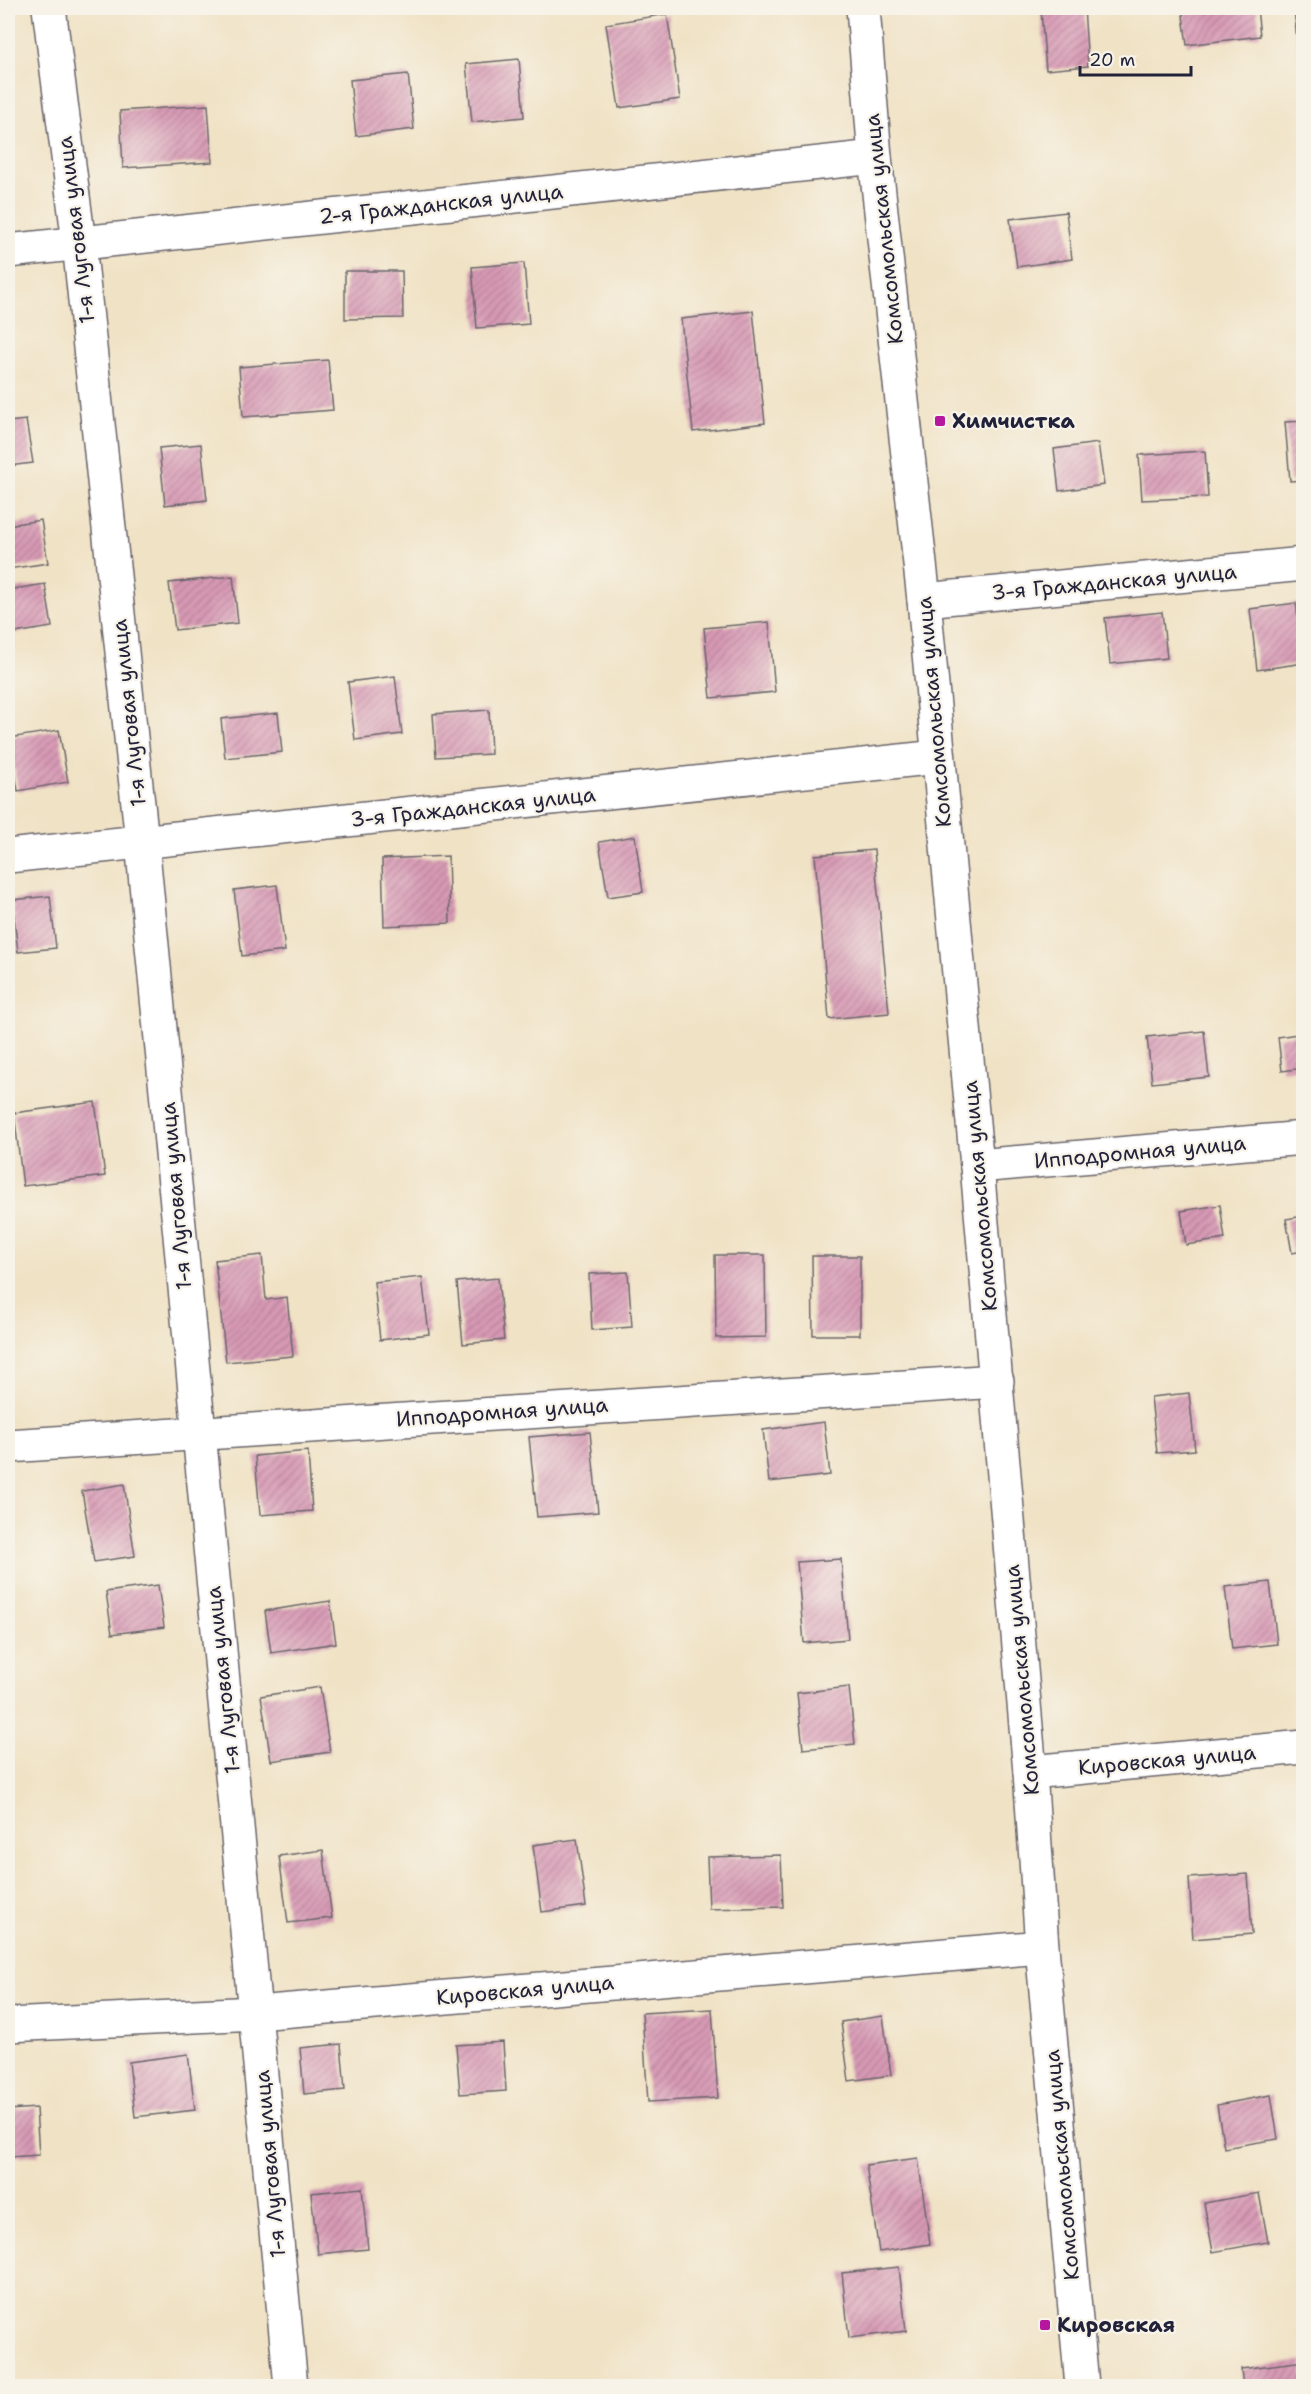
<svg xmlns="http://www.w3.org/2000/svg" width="1311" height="2394" viewBox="0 0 1311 2394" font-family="'Shantell Sans',sans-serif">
<defs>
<pattern id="building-hatch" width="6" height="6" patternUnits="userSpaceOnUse" patternTransform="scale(1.5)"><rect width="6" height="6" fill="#d89ab5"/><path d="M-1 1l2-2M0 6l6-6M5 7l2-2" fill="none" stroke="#af7d94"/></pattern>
</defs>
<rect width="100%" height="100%" fill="#f7f3e8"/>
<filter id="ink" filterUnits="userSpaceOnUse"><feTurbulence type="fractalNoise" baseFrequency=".0167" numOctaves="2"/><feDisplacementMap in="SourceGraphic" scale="12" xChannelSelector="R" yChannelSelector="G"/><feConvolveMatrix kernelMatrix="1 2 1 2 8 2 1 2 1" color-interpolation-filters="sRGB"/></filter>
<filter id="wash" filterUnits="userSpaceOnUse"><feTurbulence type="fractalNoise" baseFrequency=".008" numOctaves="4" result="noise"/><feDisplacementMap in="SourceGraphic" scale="24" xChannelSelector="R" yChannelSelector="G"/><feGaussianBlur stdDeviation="1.35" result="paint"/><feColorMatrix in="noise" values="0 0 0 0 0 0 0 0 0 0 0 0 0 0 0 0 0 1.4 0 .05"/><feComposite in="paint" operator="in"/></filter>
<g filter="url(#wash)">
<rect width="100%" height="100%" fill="#f0e2c5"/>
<g id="blocks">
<g fill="url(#building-hatch)">
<path d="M1084,8L1088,66L1046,70L1041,11Z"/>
<path d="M1182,8H1257L1260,36L1187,45Z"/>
<path d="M1294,8H1304V52H1298Z"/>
<path d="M667,14L680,99L619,108L606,24Z"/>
<path d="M519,59L524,117L472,122L466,64Z"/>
<path d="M408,74L414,129L356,136L350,80Z"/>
<path d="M208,105L212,162L123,168L120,111Z"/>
<path d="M1066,212L1072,259L1017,267L1010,219Z"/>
<path d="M524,263L529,324L477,328L472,267Z"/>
<path d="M345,271H402L403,318L345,319Z"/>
<path d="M753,311L765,423L693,432L681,319Z"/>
<path d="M328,360L333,410L243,417L239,367Z"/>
<path d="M26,420L33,463L8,466V422Z"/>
<path d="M1304,421V480L1290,481L1285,422Z"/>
<path d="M1098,443L1104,485L1059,491L1054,449Z"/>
<path d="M201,444L207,500L165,505L159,448Z"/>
<path d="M1205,451L1208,497L1142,500L1139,455Z"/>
<path d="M41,520L48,563L8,569V525Z"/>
<path d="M233,576L238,623L175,630L169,583Z"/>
<path d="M45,584L52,627L8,634V590Z"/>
<path d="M1296,603L1304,663L1257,670L1250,609Z"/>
<path d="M1162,612L1167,658L1110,664L1105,618Z"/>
<path d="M769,622L775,692L711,698L704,628Z"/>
<path d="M395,676L402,734L355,740L348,682Z"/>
<path d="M489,710L491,754L436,757L433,714Z"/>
<path d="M278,713L282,752L225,758L221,719Z"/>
<path d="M59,730L68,782L18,791L9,738Z"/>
<path d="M635,836L643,892L608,897L599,842Z"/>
<path d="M874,850L889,1013L829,1019L815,855Z"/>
<path d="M448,856L450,923L384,926L382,859Z"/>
<path d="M277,885L285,951L242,956L234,890Z"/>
<path d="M50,896L56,948L18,952L12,900Z"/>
<path d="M1204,1031L1209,1077L1152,1083L1147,1037Z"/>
<path d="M1304,1033V1068L1282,1071L1278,1037Z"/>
<path d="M95,1102L105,1176L23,1186L14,1113Z"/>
<path d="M1220,1205L1225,1239L1186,1245L1181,1211Z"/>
<path d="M1304,1216V1251L1292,1253L1286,1219Z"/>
<path d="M262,1255L266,1300L287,1297L293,1356L226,1362L215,1260Z"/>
<path d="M715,1255H765L766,1337L716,1338Z"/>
<path d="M812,1256H860V1335H813Z"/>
<path d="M628,1272L632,1327L592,1330L589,1274Z"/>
<path d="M422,1277L429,1334L380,1340L374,1282Z"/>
<path d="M498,1278L504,1340L463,1344L457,1282Z"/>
<path d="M1189,1393L1195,1450L1157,1453L1151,1397Z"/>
<path d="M824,1422L830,1475L769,1482L763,1430Z"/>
<path d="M590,1432L598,1512L537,1517L529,1437Z"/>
<path d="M308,1451L312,1511L260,1515L255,1456Z"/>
<path d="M124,1484L135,1556L94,1562L82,1491Z"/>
<path d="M841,1559L848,1639L804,1643L797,1562Z"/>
<path d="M1270,1582L1277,1644L1232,1649L1225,1587Z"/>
<path d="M158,1585L164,1627L112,1634L106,1592Z"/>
<path d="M330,1601L336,1643L271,1653L265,1611Z"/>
<path d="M320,1687L330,1752L271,1761L261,1696Z"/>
<path d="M849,1687L855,1744L803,1749L797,1693Z"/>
<path d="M577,1839L586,1906L542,1912L533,1845Z"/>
<path d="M323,1850L332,1918L288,1923L279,1856Z"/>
<path d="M781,1855L783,1907L709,1909L707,1857Z"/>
<path d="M1248,1874L1252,1934L1193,1939L1189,1878Z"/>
<path d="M712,2009L718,2098L648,2102L642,2013Z"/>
<path d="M883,2016L891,2075L849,2081L841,2022Z"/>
<path d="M503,2042L506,2091L460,2094L456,2045Z"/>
<path d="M341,2044L345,2090L304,2094L300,2048Z"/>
<path d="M188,2054L195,2110L135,2117L129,2062Z"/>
<path d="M1271,2095L1278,2139L1224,2148L1217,2105Z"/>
<path d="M36,2108L39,2155L8,2157V2110Z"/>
<path d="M918,2158L930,2244L879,2252L866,2165Z"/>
<path d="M362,2188L368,2249L318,2254L311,2193Z"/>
<path d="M1259,2193L1268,2242L1213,2252L1204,2203Z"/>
<path d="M899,2267L906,2331L849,2338L842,2273Z"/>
<path d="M1304,2361V2386H1243L1241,2369Z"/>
</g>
</g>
</g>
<g filter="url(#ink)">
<use href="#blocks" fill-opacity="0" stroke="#6a656b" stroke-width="1.5"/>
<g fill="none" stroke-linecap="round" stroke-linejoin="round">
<defs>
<g id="minor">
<path d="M49,8L79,243L142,842L291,2386"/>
<path d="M8,251L875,157"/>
<path d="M924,600L1304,564"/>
<path d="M8,856L938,757"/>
<path d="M977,1166L1304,1138"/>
<path d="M8,1446L997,1381"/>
<path d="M1030,1772L1304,1747"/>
<path d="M8,2025L256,2013L1042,1947"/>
</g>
<path id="major" d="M863,8L875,157L924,600L977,1166L1030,1772L1042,1947L1082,2386"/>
</defs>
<use href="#minor" stroke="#6a656b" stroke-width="36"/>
<use href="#major" stroke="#6a656b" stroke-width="36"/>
<use href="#minor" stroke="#fff" stroke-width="33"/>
<use href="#major" stroke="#fff" stroke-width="33"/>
</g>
</g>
<g fill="#b5179e" stroke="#f7f3e8" stroke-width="2">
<rect x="934" y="415" width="12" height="12" rx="3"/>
<rect x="1039" y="2319" width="12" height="12" rx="3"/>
</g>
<g text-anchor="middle" stroke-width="4.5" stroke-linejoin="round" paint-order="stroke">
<g font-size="21" fill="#22223b" stroke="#f7f3e8">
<text transform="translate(441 204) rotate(-6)" y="7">2-я Гражданская улица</text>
<text transform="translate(884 229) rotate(-96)" y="7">Комсомольская улица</text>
<text transform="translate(76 230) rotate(-97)" y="7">1-я Луговая улица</text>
<text transform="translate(1114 582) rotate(-5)" y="7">3-я Гражданская улица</text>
<text transform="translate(934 712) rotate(-95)" y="7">Комсомольская улица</text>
<text transform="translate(129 713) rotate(-96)" y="7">1-я Луговая улица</text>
<text transform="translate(473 807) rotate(-6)" y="7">3-я Гражданская улица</text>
<text transform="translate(1140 1152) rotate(-5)" y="7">Ипподромная улица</text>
<text transform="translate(176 1196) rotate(-95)" y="7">1-я Луговая улица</text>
<text transform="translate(980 1196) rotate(-95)" y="7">Комсомольская улица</text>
<text transform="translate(502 1412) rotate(-4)" y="7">Ипподромная улица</text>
<text transform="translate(223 1680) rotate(-96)" y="7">1-я Луговая улица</text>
<text transform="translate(1022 1680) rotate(-95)" y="7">Комсомольская улица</text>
<text transform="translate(1167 1760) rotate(-5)" y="7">Кировская улица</text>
<text transform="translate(525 1990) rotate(-5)" y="7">Кировская улица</text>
<text transform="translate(270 2164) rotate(-95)" y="7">1-я Луговая улица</text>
<text transform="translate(1062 2165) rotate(-95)" y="7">Комсомольская улица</text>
</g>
<g font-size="21" font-weight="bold" fill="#22223b" stroke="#f7f3e8" text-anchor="start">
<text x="952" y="428">Химчистка</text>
<text x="1057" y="2332">Кировская</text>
</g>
</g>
<rect width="1311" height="2394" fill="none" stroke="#f7f3e8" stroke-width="30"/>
<path d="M1080 66v9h111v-9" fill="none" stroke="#22223b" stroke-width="3"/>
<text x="1089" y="66" font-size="18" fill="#22223b" stroke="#f7f3e8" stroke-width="4.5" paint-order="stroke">20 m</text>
</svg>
